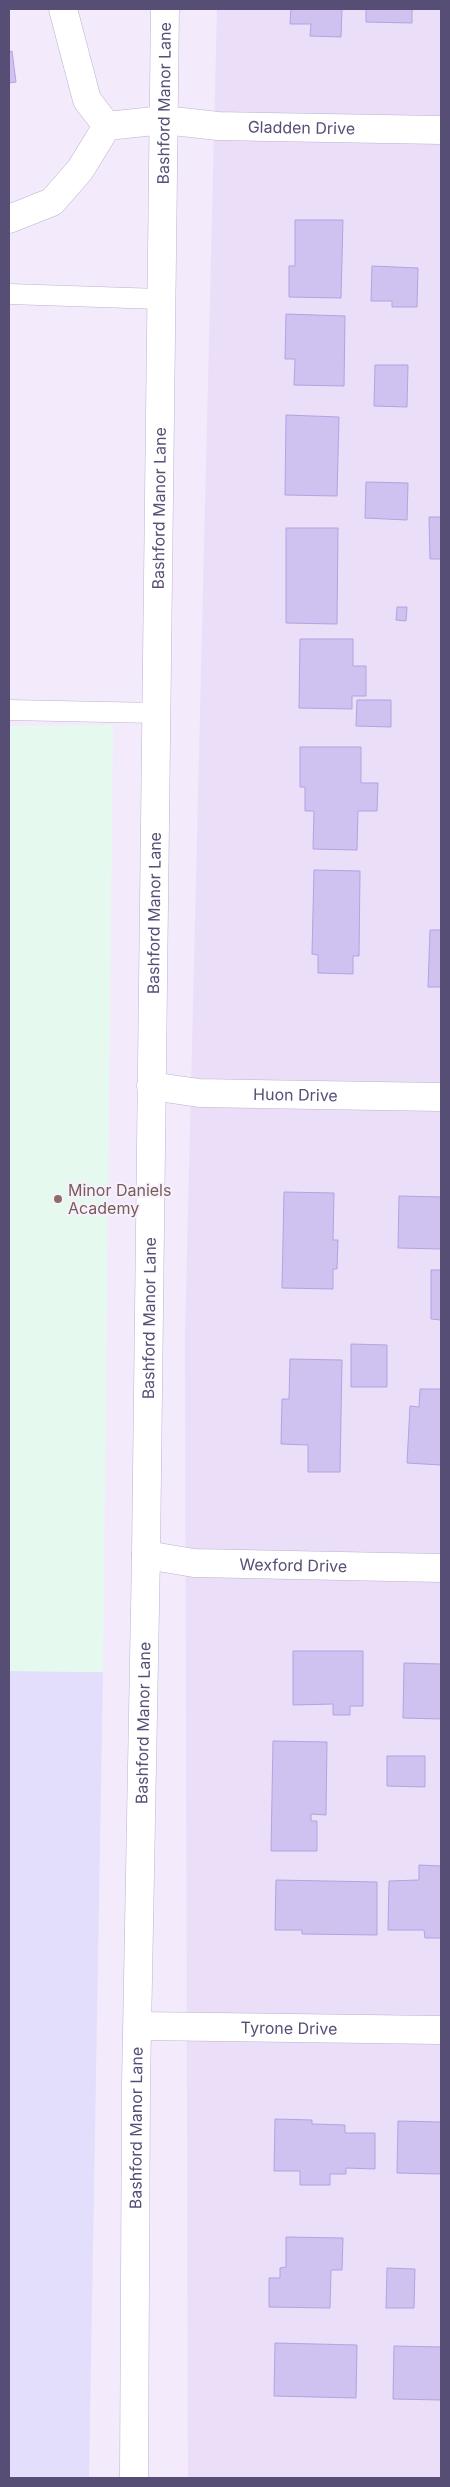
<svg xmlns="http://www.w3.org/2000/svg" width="450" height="2487" viewBox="0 0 450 2487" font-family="Inter,sans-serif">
<rect width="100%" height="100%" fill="#f3eafc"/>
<path fill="#eadef8" d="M217,9H441V2478H188L185,1337Z"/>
<path fill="#e3defb" d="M9,1671L103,1672L89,2478H9Z"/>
<path fill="#e6f9ef" d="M113,725L103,1672L9,1671V726Z"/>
<g fill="#cfc2f0" stroke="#b3a3e2">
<path d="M291,9H342L341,37L310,36L311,24H290Z"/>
<path d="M366,9H412V23L366,22Z"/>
<path d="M12,51L16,82L9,83V52Z"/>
<path d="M295,220H343L341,298L289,297V266H295Z"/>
<path d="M372,266L418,268L417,307H392V301H371Z"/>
<path d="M286,314L345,316L344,386L294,385L295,359H285Z"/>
<path d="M375,365H408L407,407L374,406Z"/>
<path d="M286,415L339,417L337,496L285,495Z"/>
<path d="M366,482L408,483L407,520L365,518Z"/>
<path d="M429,517H441V559H430Z"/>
<path d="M286,528H338L337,624L286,623Z"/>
<path d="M397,607H407L406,621L396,620Z"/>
<path d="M300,639H353V666H366V696H352V709L299,708Z"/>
<path d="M357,700H391V727L356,726Z"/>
<path d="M300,747H361V783H378L377,811H358L357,850L313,849L314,811H305V787H300Z"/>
<path d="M314,870L360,871L359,956H353V974L318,973V955L312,954Z"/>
<path d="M430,930H441V987H428Z"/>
<path d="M284,1192L334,1193L333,1240H338L337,1269H333V1289L282,1288Z"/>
<path d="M399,1196L441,1197V1249L398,1248Z"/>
<path d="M431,1270H441V1320L431,1319Z"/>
<path d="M351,1344L387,1345V1387H351Z"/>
<path d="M290,1359L342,1360L340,1472H308V1445L281,1444L282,1399H289Z"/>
<path d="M420,1389H441V1465L407,1463L410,1406L419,1407Z"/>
<path d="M293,1651H363V1706H350V1715H333V1704L293,1705Z"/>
<path d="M404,1663L441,1664V1719L403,1718Z"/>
<path d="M273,1741L327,1742L326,1815L311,1814V1821H317V1851H271Z"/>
<path d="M387,1756H425V1787L387,1786Z"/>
<path d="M419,1865L441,1866V1938H425L424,1930H388L389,1881L419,1880Z"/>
<path d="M276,1880L377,1882V1935L302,1934V1930H275Z"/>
<path d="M275,2119L312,2120V2124L345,2125V2133H375V2169L346,2168V2174H330V2185H300V2171H274Z"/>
<path d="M398,2121L441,2122V2174L397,2173Z"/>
<path d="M286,2237L343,2238L342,2270H331L330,2308L269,2307V2278H280V2268L286,2267Z"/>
<path d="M387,2268L415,2269L414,2308H386Z"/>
<path d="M275,2343L357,2345L356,2398L274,2396Z"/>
<path d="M394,2346L441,2347V2400L393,2399Z"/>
</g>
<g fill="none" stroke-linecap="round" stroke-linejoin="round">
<defs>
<g id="lane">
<path d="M9,294L160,299"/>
<path d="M9,710L156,713"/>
</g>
<g id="street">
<path id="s1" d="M63,9L87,100L107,126L164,120L218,126L441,130"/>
<path d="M9,219L52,202L80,170L107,126"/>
<path id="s2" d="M151,1086L199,1093L441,1097"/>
<path id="s3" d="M146,1555L194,1563L441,1568"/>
<path id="s4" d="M138,2026L441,2030"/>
</g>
<g id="secondary">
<path id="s5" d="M134,2478L136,2085L146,1555L165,9"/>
</g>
</defs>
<use href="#lane" stroke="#bcb2d0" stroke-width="21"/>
<use href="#street" stroke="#bcb2d0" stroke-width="29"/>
<use href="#secondary" stroke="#bdb2d6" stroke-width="29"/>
<use href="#lane" stroke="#fff" stroke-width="20"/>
<use href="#street" stroke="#fff" stroke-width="28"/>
<use href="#secondary" stroke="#fff" stroke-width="28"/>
</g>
<circle fill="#8d6e63" stroke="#f7f0fe" stroke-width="2" cx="58" cy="1199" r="5"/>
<g text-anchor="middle" stroke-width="4" stroke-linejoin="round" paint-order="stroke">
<g font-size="16" fill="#574e76" stroke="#f7f0fe">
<text dy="6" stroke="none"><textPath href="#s5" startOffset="2375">Bashford Manor Lane</textPath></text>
<text dy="6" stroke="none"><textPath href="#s1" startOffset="322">Gladden Drive</textPath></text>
<text dy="6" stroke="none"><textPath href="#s5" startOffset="1970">Bashford Manor Lane</textPath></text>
<text dy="6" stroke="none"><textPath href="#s5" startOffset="1565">Bashford Manor Lane</textPath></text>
<text dy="6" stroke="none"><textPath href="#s2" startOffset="145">Huon Drive</textPath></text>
<text dy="6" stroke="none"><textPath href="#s5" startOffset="1160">Bashford Manor Lane</textPath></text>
<text dy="6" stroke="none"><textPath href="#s3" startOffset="148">Wexford Drive</textPath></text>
<text dy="6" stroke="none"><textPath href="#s5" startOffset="755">Bashford Manor Lane</textPath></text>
<text dy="6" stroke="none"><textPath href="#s4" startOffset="151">Tyrone Drive</textPath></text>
<text dy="6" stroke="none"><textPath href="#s5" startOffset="350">Bashford Manor Lane</textPath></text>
</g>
<g font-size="16" fill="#785e54" stroke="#f7f0fe" text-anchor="start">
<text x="68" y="1196">Minor Daniels<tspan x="68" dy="18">Academy</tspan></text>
</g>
</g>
<rect width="450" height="2487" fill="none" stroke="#574e76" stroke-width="20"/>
</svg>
